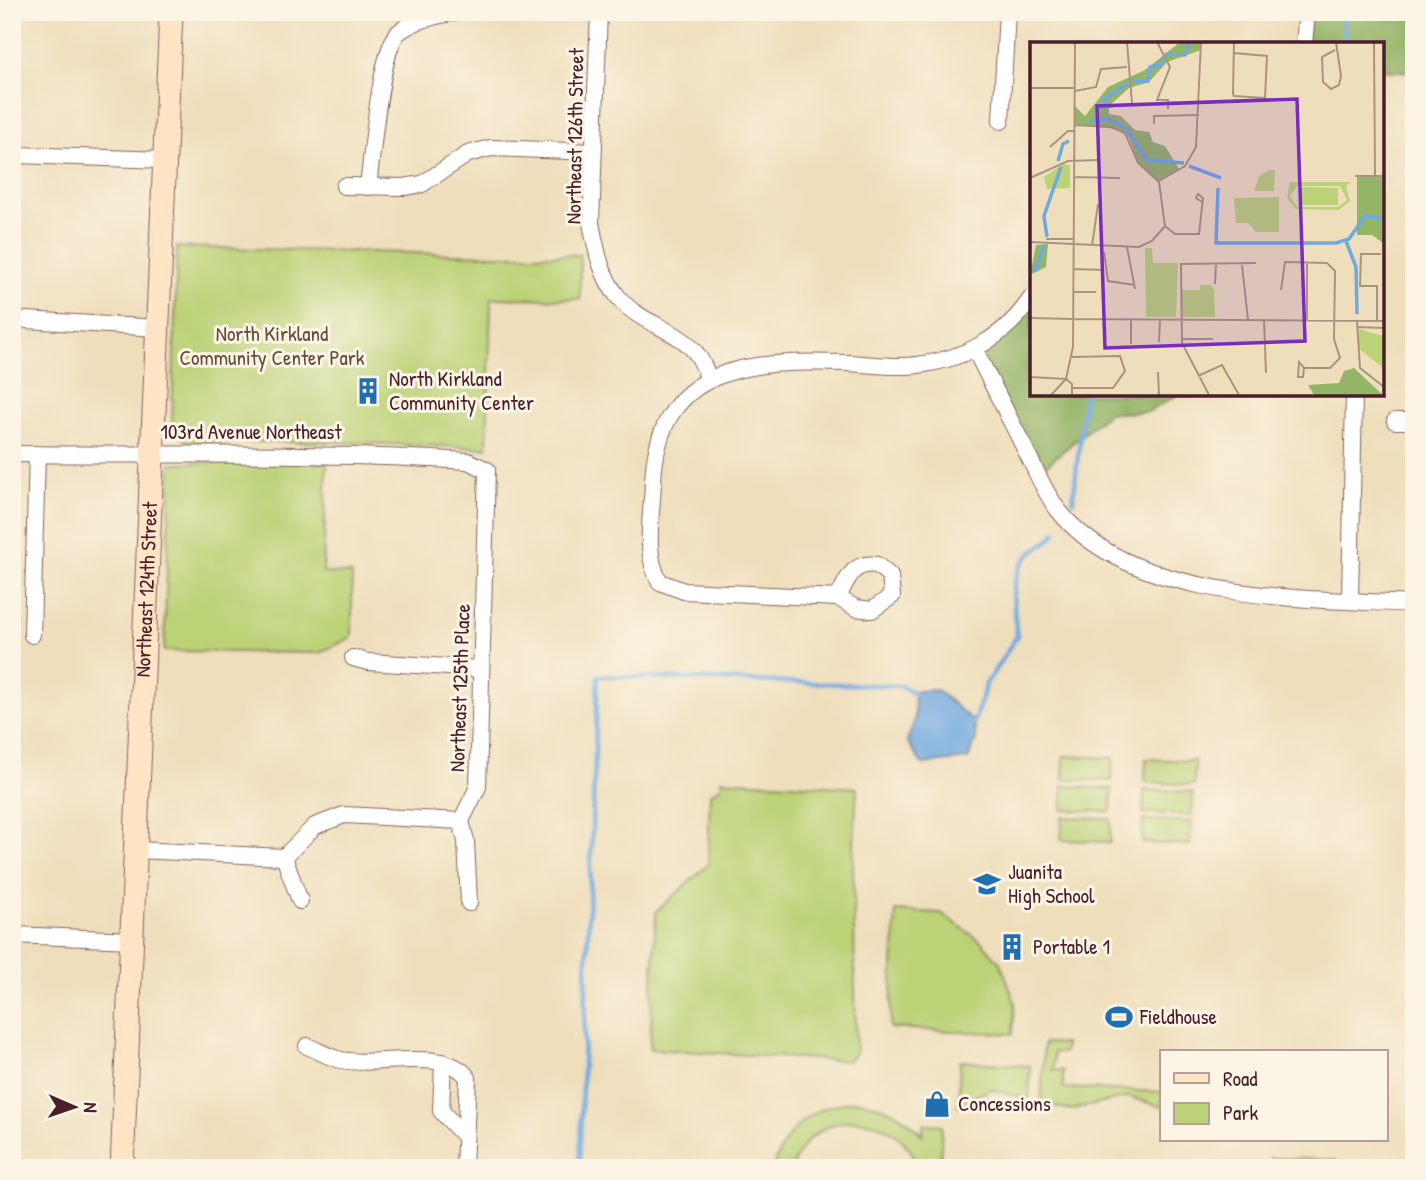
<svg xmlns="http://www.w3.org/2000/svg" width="1426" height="1180" viewBox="0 0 1426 1180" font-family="'Patrick Hand',sans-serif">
<rect width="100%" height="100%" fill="#fcf5e5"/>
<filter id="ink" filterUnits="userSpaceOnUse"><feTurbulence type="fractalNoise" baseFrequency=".0143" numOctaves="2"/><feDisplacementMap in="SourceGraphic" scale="14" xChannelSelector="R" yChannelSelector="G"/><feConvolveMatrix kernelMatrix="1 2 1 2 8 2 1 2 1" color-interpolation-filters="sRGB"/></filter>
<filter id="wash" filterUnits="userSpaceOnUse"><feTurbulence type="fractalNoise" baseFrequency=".00686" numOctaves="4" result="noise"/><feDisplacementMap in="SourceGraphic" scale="28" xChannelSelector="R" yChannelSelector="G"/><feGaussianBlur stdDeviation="1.57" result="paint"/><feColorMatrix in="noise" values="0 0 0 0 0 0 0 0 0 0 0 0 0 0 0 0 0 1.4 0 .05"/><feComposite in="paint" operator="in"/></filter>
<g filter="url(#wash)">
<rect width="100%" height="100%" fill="#eedebb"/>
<g fill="#bbd277" stroke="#827851" stroke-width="2">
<path d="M177,247L493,255H580V299L491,298L487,448L334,442H186L172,425Z"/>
<path d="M327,462L323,573L352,574V637L319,653L164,651L171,463Z"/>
<path d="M1064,756L1113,758L1112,781L1063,779Z"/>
<path d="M1146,759L1195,761L1194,785L1145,782Z"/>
<path d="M721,780L857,788L853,860L856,1053L848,1061L650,1049L656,912L708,865L710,794L721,787Z"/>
<path d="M1063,786L1112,789L1111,812L1062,810Z"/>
<path d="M1144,790L1193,792L1192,815L1143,813Z"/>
<path d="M1062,817L1111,819L1110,842L1061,840Z"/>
<path d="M1143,820L1192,822L1190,845L1142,843Z"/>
<path d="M896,911L941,913L982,942L1001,964L1015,1003L1013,1034L890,1028Z"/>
<path d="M1044,1043L1065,1044L1064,1053L1054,1052L1053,1070L1063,1071V1088L1162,1092V1107L1129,1097L1071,1110L1041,1103Z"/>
<path d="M960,1061L1030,1066L1029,1099L990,1089L958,1106Z"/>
<path d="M858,1101C885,1105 904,1115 922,1135L924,1124L942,1125L940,1168H919C898,1105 812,1105 792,1168H773C786,1127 815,1104 858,1101Z"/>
<path d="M1270,1158L1335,1160L1327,1168H1279Z"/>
</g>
<g fill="#94b468" stroke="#6f6a4a" stroke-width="2">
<path d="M1307,12H1414V72L1382,70V44H1304Z"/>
<path d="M1032,297V394H1179L1148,412L1108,413L1037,473L975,350Z"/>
</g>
<path fill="#6fa9df" stroke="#5c6485" stroke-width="2" d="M937,690L974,722L976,740L968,759L922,764L907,741L915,719L914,691Z"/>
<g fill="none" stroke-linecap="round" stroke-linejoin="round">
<g stroke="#6fa9df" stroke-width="4.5">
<path d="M1343,12L1345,44"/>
<path d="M1414,30V61"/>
<path d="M1073,501L1085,394"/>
<path d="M968,723L974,722L986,684L1017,636C1014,611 1008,578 1027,557C1036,547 1048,544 1056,532"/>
<path d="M579,1168L598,676L901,686L917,695"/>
</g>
</g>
</g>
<g filter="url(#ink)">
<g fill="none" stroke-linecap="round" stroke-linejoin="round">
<defs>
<g id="minor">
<path d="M599,12L591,223C596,249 601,277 619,298C648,333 694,326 708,378"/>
<path d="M1304,44L1307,12"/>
<path d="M1001,121L1007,12"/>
<path d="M17,155L165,160"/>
<path d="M344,186L404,187L422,184L468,154L491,148L593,152"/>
<path d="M368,187C372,158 380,48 399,32C413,20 438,15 456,12"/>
<path d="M26,320L158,328"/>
<path d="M975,350C993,385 1010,420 1028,455C1037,473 1046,495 1059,511C1132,603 1307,598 1414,604"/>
<path d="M1395,421H1414"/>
<path d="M12,454C164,456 316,451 468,461L487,470L478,787L461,821L466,841L469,903"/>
<path d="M838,598C847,579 853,561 877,565L890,576L892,596L872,610L856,608L838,598L684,591L660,582C643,554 652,515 653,483C657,363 752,360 848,363C871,364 896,368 918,365C965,359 1006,337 1032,297"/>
<path d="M1350,600L1354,394"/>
<path d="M32,635L37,454"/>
<path d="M353,658L368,662L481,669"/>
<path d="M136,850L284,857L315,826L344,815L461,821"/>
<path d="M284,857L300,901"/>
<path d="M12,935L133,940"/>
<path d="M307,1046C317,1050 327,1056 337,1059C372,1069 446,1045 468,1078L464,1168"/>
<path d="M443,1062L441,1111L465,1137"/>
</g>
<g id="secondary">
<path id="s1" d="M122,1168L171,12"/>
</g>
</defs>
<use href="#minor" stroke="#83625d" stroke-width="18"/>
<use href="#secondary" stroke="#83625d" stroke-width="25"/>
<use href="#minor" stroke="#fff" stroke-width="16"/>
<use href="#secondary" stroke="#ffe4c6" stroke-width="23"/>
</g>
</g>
<defs>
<symbol id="building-bare" viewBox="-9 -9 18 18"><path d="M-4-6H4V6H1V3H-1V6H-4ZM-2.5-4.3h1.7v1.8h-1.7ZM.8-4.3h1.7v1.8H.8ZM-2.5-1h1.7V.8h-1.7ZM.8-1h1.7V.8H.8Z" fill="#1f6fb2" stroke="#fcf5e5" stroke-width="2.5" paint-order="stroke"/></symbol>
<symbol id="school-bare" viewBox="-9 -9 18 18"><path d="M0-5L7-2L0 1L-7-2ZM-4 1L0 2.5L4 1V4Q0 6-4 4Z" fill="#1f6fb2" stroke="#fcf5e5" stroke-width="2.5" paint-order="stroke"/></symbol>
<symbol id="stadium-bare" viewBox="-9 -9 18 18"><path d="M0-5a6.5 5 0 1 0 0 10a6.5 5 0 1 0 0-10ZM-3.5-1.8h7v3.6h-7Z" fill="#1f6fb2" stroke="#fcf5e5" stroke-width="2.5" paint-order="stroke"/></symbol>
<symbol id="shop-bare" viewBox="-9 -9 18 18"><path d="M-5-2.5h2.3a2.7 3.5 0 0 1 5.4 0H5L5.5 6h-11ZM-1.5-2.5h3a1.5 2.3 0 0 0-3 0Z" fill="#1f6fb2" stroke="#fcf5e5" stroke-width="2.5" paint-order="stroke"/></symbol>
</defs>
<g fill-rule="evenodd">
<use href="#building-bare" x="349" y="372" width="38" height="38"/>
<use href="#school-bare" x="968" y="865" width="38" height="38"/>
<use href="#building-bare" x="993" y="928" width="38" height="38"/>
<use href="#stadium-bare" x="1100" y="998" width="38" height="38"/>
<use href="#shop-bare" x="918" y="1085" width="38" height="38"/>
</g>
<g text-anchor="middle" stroke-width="6" stroke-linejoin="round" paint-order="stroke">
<g font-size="21" fill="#4a1f2b" stroke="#fcf5e5">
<text transform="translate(575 136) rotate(-89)" y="7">Northeast 126th Street</text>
<text x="251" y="439">103rd Avenue Northeast</text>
<text dy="7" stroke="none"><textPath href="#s1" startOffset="579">Northeast 124th Street</textPath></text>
<text transform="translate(460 688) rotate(-88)" y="7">Northeast 125th Place</text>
</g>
<g font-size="21" fill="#664c3e" stroke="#fcf5e5">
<text x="272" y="341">North Kirkland<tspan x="272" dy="24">Community Center Park</tspan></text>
</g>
<g font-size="21" fill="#4a1f2b" stroke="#fcf5e5" text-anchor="start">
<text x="389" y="386">North Kirkland<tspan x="389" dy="24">Community Center</tspan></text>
<text x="1008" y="879">Juanita<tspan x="1008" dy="24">High School</tspan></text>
<text x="1033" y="954">Portable 1</text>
<text x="1140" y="1024">Fieldhouse</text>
<text x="958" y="1111">Concessions</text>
</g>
</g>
<g transform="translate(1030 42)">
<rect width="354" height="354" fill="#eedebb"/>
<path d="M33,122L40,123V146L17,147L14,135ZM239,128H245L244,149H224L229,134ZM260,140H321L316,144L320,159L309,168L266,167L257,156ZM267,144H310L317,158L308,165H267L260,154ZM269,145L308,146V163H269ZM204,156L249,155V190H226L218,181H206ZM115,206H122L123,221H148L146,275H116ZM170,243H181L184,248L185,275H153L151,248H170ZM329,287L353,294V326L328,306Z" fill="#bbd277" fill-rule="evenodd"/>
<path d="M150,0H171V8L137,20L119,40L99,46L79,64V72L91,74L105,88L119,90L123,100L135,104L149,127L129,139L108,121L99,96L88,87L44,83L45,64L55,74L78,45L115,28ZM327,134H353V201L342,193H327ZM18,202L16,225L0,233L6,203ZM324,326L353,353H284L278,343L309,341L314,329Z" fill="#94b468"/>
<path fill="none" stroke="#6fa9df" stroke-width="3.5" d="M135,12L155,13L159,0M103,40L118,39L120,25L131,23L133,16M68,78L78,77L96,86L117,118L154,121M59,79L67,78V65L80,64L73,58L98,41M28,119L33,102L39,99M159,124L191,136M188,146L186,201H306L319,197L335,174L354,177M17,195L14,174L31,125M316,199L326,225L327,272M0,229L6,228L14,203"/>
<path fill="none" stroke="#ac9281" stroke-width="2" d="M97,0L102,61M127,0L140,25L127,58H138V67M344,0L345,134M305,8L292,15L293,40L301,47L309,43L311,34L306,0M204,11L237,14L235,56L204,54L203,52L204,0M0,46H45M45,49L66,45L71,27L97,25M124,82V74L169,73M44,83L81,85L95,91L108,121L129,140L135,184M20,105L38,89H44M325,134H354M44,135L90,136M0,136L38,119L70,118M129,139L155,124L166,105L171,0M135,184L145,192H169L173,156L168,152L166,156L172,160M16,197H44M0,200L109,205L122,199L135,184M62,204L68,162M97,205L105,247M74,210L78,239L105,243M212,223L218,278M44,227L74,228M185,242L186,221M251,248L255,220L297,221L305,229L304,297L310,316L300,326H274L269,320L268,335H273L274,326M44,250H66M0,276L44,277M44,277L354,279M101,277V302M234,278L236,331M277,279V221M327,279L330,326L354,345M347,279V244H330L331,212H351M327,285L354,286M152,297H183M129,300L130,277M42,315L90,314L95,329L83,346H42M128,330L129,353M168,334L192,323L209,353M0,335L36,337L42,342V353M21,353L36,337L43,305L45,0M179,353L152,301L151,222L226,221"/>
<path fill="#7b2cbf" fill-opacity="0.15" stroke="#7b2cbf" stroke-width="3.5" d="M267,57L275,299L75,306L67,64Z"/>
<rect width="354" height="354" fill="none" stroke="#4a1f2b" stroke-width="3.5"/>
</g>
<rect width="1426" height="1180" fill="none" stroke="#fcf5e5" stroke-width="42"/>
<rect x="1160" y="1050" width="228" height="91" fill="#fcf5e5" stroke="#b59f9b" stroke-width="2"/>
<rect x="1174" y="1073" width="35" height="10" fill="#ffe4c6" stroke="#b59f9b" stroke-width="2"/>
<text x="1223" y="1086" font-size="21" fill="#4a1f2b">Road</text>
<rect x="1174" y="1103" width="35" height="21" fill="#bbd277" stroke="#b59f9b" stroke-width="2"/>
<text x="1223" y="1120" font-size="21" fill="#4a1f2b">Park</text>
<g transform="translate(74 1107) rotate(92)" stroke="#fcf5e5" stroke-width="5" paint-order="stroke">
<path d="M0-5L12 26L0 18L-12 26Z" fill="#4a1f2b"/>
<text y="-10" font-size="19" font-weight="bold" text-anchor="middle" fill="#4a1f2b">N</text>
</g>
</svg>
